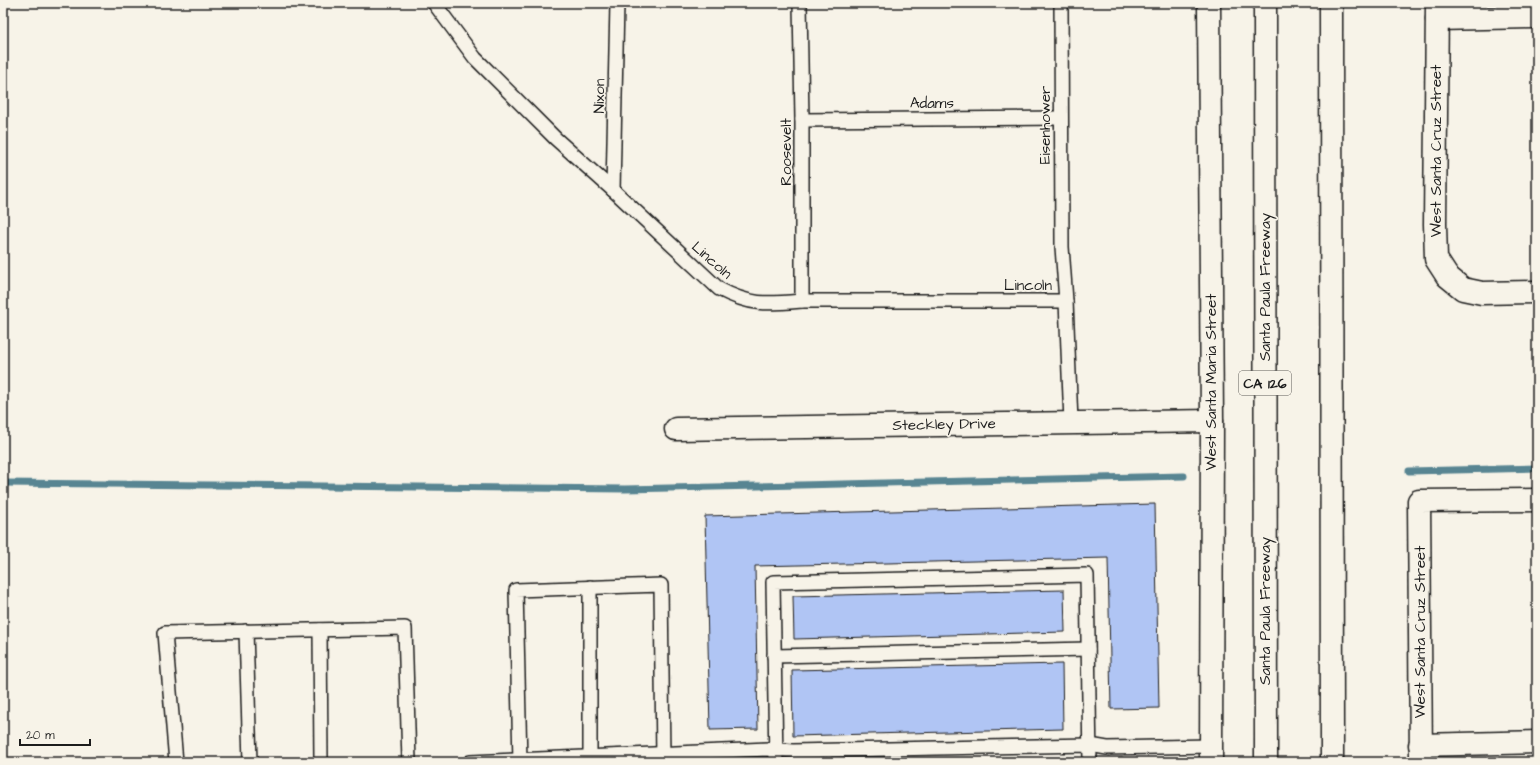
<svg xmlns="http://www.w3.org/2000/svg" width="1540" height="765" viewBox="0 0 1540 765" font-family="'Architects Daughter',sans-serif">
<rect width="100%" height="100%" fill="#f7f3e8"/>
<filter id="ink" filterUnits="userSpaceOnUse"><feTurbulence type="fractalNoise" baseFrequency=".025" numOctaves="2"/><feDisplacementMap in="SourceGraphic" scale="8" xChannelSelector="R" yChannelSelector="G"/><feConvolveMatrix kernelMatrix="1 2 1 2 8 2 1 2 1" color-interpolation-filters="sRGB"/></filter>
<g filter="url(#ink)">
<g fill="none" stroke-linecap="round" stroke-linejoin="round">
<g stroke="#588592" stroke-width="7">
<path d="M1409,471L1537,468"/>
<path d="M3,483L625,489L1184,476"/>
</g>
</g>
<g fill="#b0c5f4" stroke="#1c1c1c">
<path d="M1155,504L1159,708L1111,709L1108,558L755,566L758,729L710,730L705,516Z"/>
<path d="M1064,590L1065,632L794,639L793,596Z"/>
<path d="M1062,664L1063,729L793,736L792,670Z"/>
<path d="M1068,760V762H994Z"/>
</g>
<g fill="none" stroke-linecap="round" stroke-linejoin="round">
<defs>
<g id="service">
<path d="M434,3L475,58L556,139L613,190L719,289C751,306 767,304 802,301H1066L1062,247L1061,3"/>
<path d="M800,3L802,120V301"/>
<path d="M802,120L1061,118"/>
<path d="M613,190L617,3"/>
<path d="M1066,301L1071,422"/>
<path d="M320,630L321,762"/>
<path d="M246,631L250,762"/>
<path d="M774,656L1088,649"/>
<path d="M590,756V587"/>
<path d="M176,762L165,633L405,628L409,762"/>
<path d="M470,762L768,749L793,751L1090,745L1107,748L1210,746"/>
<path d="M520,762L516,590L661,585L663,760"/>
<path d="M776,762L773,582L1087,575L1090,762"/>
</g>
<g id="minor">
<path d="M1437,3L1435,224L1436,259L1447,276L1463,289L1482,293L1537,292"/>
<path d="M1437,19L1537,17"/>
<path d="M676,429L1212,421"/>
<path d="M1420,745L1537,742"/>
<path d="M1421,762L1419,501L1537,500"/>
</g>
<path id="tertiary" d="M1209,3L1212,421L1211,762"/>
<g id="motorway">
<path d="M1265,3L1266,762"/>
<path d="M1331,3L1332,762"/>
</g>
</defs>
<use href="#service" stroke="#1c1c1c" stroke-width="16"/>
<use href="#minor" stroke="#1c1c1c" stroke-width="25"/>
<use href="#tertiary" stroke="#1c1c1c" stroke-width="25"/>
<use href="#motorway" stroke="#1c1c1c" stroke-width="25"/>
<use href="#service" stroke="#f7f3e8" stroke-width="13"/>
<use href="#minor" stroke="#f7f3e8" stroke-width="22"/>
<use href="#tertiary" stroke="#f7f3e8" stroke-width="22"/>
<use href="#motorway" stroke="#f7f3e8" stroke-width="22"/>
</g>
</g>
<g text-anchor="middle" stroke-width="3.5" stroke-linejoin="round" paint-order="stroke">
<rect fill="#f7f3e8" stroke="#5e5c59" stroke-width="1" x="1239" y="371" width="52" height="24" rx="3"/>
<g font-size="14" font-weight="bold" fill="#1c1c1c">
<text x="1265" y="388">CA 126</text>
</g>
<g font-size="15" fill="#1c1c1c" stroke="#f7f3e8">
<text transform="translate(599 96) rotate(-89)" y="5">Nixon</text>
<text x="932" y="108">Adams</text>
<text transform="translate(1045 125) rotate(-90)" y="5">Eisenhower</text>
<text transform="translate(1436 151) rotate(-90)" y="5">West Santa Cruz Street</text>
<text transform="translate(786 152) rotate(-90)" y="5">Roosevelt</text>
<text transform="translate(712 260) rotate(41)" y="5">Lincoln</text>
<text x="1028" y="290">Lincoln</text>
<text transform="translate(1265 287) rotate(-90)" y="5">Santa Paula Freeway</text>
<text transform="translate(1211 382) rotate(-90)" y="5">West Santa Maria Street</text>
<text transform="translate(944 424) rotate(-1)" y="5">Steckley Drive</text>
<text transform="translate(1265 611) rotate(-90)" y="5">Santa Paula Freeway</text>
<text transform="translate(1420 632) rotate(-90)" y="5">West Santa Cruz Street</text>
</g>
</g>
<rect width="1540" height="765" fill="none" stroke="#f7f3e8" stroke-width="16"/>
<rect x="8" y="8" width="1524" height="749" fill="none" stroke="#1c1c1c" stroke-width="1.5" filter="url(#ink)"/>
<path d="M20 739v6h70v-6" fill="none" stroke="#1c1c1c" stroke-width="2"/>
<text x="26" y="739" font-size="12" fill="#1c1c1c" stroke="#f7f3e8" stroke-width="3" paint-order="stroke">20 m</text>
</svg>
